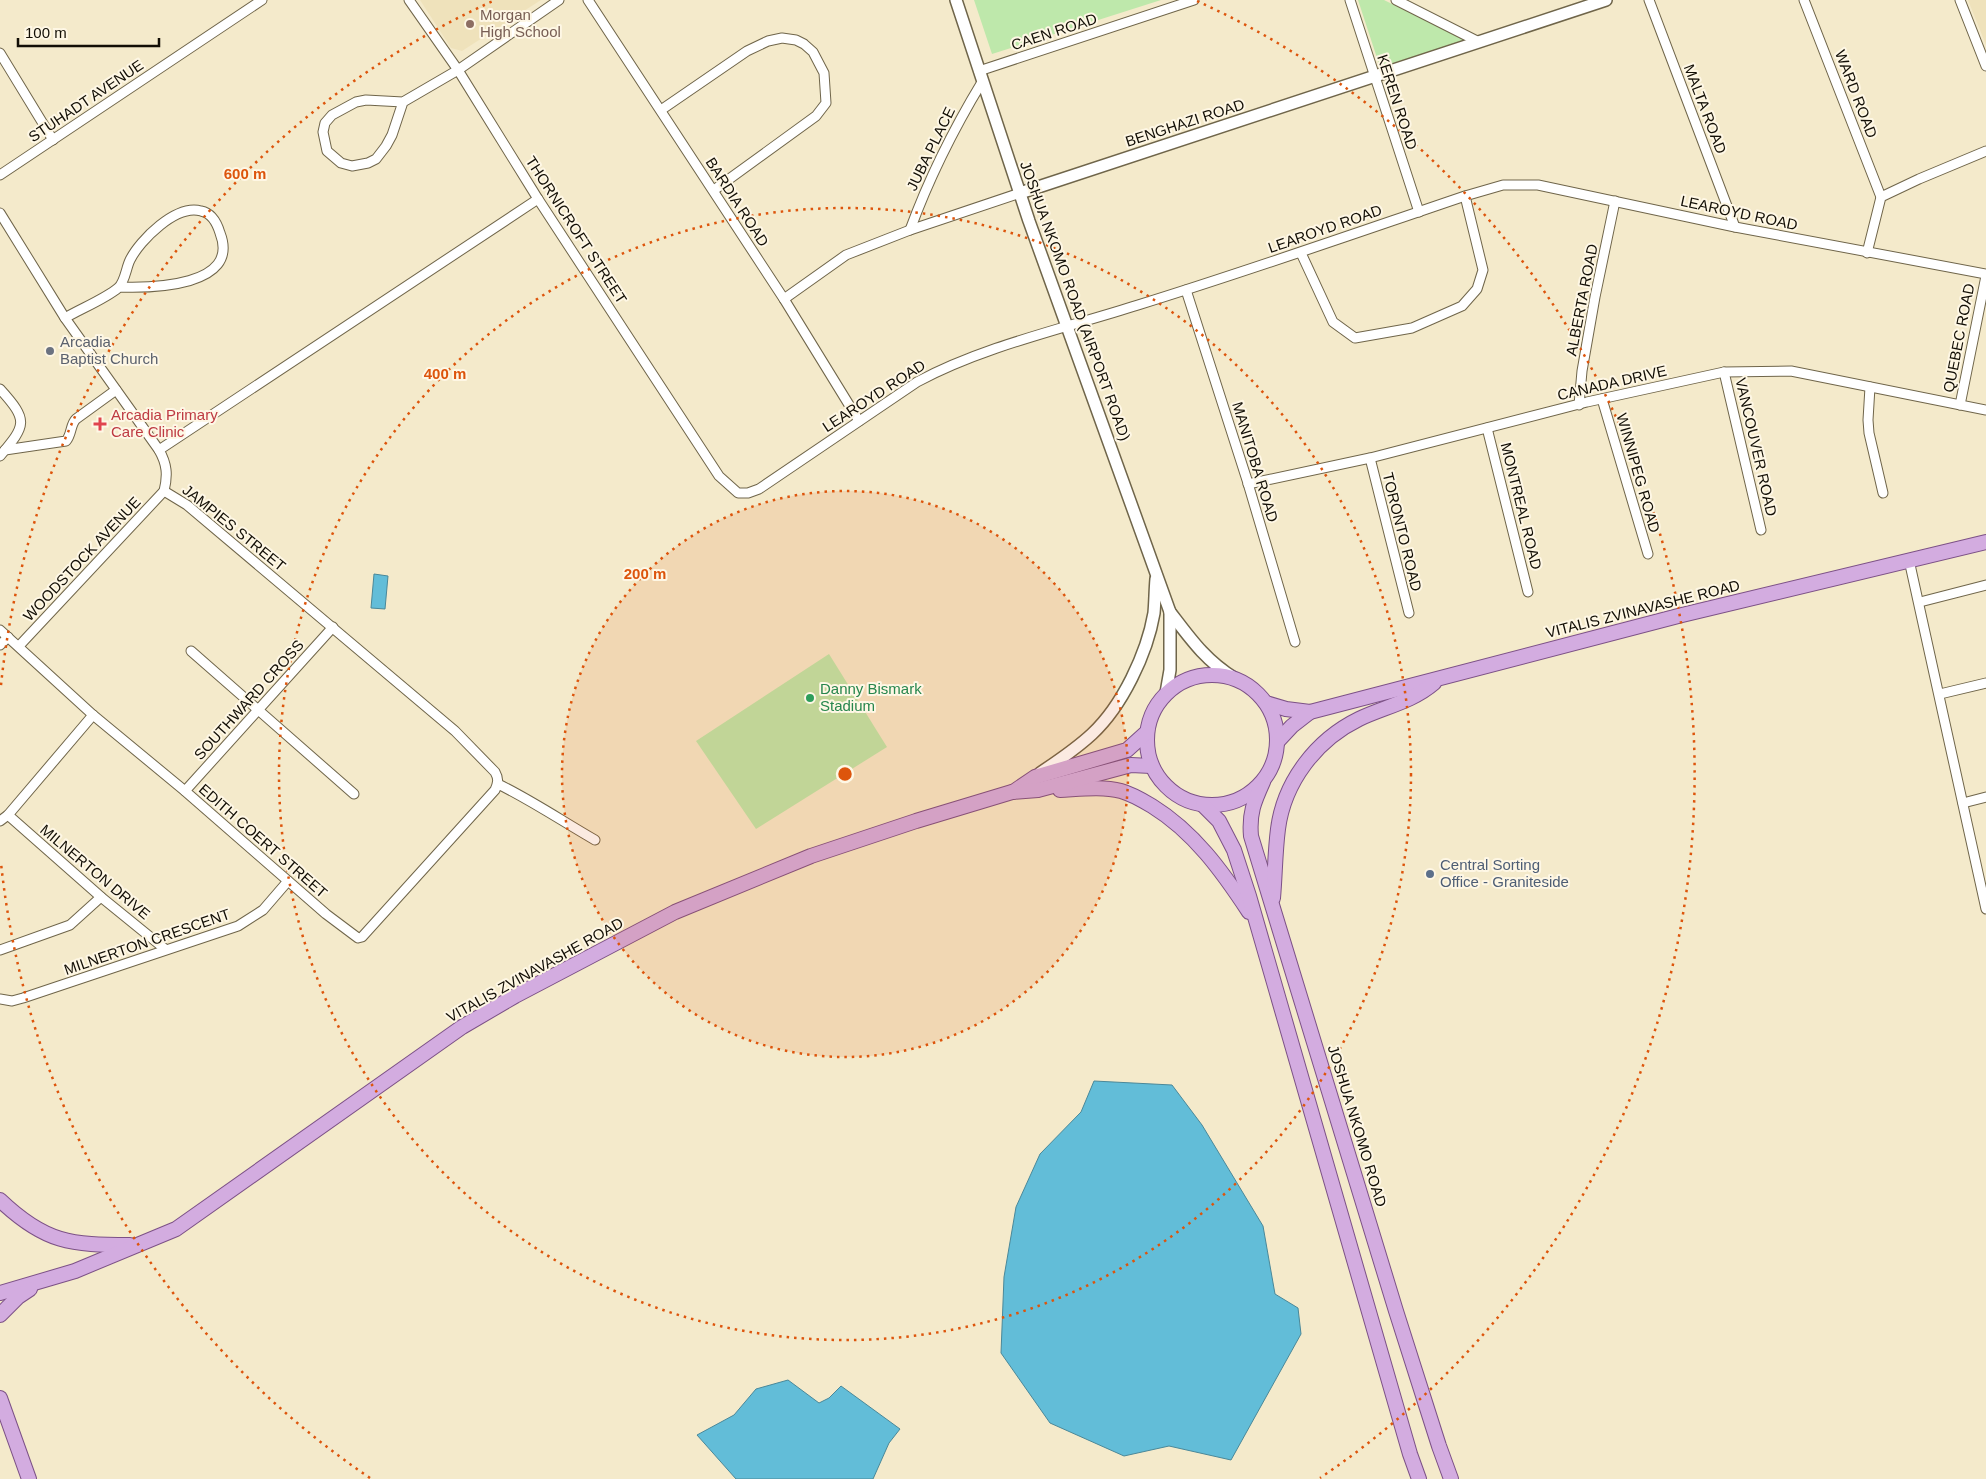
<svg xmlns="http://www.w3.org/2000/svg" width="1986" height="1479" viewBox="0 0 1986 1479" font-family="Arial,sans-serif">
<rect width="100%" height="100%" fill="#f4eacb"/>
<g fill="#efe2bb">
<path d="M420,0H541L462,51L451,48Z"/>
<path d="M1968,0H1986V45Z"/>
</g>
<g fill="#bee8ab">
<path d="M974,0H1161L992,54Z"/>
<path d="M1358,0H1384L1463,39L1465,41L1380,67Z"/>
<path d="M829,654L887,747L756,829L696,741Z"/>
</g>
<g fill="#62bdd8" stroke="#4a8899">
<path d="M374,574L388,576L385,609L371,608Z"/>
<path d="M1094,1081L1172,1085L1202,1125L1263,1226L1275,1294L1298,1308L1301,1334L1231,1460L1169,1446L1124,1456L1050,1423L1001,1353L1004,1277L1016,1207L1040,1154L1081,1112Z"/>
<path d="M788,1380L819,1403L829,1398L841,1386L900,1429L889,1443L873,1479H736L697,1435L734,1415L756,1389Z"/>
</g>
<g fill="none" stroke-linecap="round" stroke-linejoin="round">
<defs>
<g id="minor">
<path d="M409,0L458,70L538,199L719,476L738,493H748L759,489L917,382C984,346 1066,328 1138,305C1248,271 1356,233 1465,196L1503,185H1538L1735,227L1986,274"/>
<path d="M588,0L784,299L859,421"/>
<path d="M1350,0L1419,212"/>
<path d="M1396,0L1479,42"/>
<path d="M1649,0L1735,227"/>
<path d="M1804,0L1881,197"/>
<path d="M1960,0L1986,66"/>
<path d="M0,53L53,140"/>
<path d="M979,71L1194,0"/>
<path d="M403,102L392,135L386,146L376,159L368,163L352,166L341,163L327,151L323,132L325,123L332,115L356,102L366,100L403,102L458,70L559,0"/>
<path d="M661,110L747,51L768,41L782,38L796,40L804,44L813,52L824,73L826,103L816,116L714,190"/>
<path d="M0,175L262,0"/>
<path d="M0,213L65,318L159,450C167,464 168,475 164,491L187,505L455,731L495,772C499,779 498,783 495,790L362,937L358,938L326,914L185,791L93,715L0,630"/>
<path d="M910,230C929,178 953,130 982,82"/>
<path d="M1301,253L1333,322L1355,338L1412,328L1462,306L1477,289L1483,270L1465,196"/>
<path d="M1867,253L1881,197L1919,179L1986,151"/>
<path d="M1186,290L1247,480L1295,642"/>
<path d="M784,299L846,255L910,230L1020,193"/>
<path d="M65,318C80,309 105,299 118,288C125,282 126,268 130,260C140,240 176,204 201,211C212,213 217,223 220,233C241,287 151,288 120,287"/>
<path d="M1724,372L1761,530"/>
<path d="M1870,387L1868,420L1869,433L1883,493"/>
<path d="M0,389C29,421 26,425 0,456"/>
<path d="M1602,399L1648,554"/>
<path d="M1579,405L1582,371L1595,297L1615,201"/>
<path d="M1960,405L1986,276"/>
<path d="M1487,428L1528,592"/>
<path d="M5,450L66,441C72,434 70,425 76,419L116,390"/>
<path d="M159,450L538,199"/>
<path d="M1370,458L1409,613"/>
<path d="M1248,484L1370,458L1587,402L1724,372L1791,371L1986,410"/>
<path d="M1909,560L1986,909"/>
<path d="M1920,602L1986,585"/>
<path d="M0,645L8,637"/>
<path d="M19,646L164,491"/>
<path d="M191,651L354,794"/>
<path d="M1940,694L1986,683"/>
<path d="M498,784C531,800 562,821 595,840"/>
<path d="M185,791L333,627"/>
<path d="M1963,803L1986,797"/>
<path d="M8,815L101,897L165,949"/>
<path d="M0,821L8,815L93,715"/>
<path d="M0,950L70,925L101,897"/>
<path d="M0,999L12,1001L23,998L238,926L263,910L288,881"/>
</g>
<g id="tertiary">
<path d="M956,0L1029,221L1170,612C1190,638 1205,660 1234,678"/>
<path d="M1020,193L1606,0"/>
<path d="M1166,693L1170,670V612"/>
<path d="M1040,773C1058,761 1076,749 1092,734C1122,706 1147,654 1154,613C1155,602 1155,590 1156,579"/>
</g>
<g id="primary">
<circle cx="1212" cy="740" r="65"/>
<path d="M1266,703L1286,709L1310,712L1682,615L1986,542"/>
<path d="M1278,741L1292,726L1310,712"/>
<path d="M1263,782C1254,802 1249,813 1251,836L1396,1311L1439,1446L1451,1479"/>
<path d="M1060,790C1080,789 1102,786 1121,791C1132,794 1142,800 1152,806C1194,832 1222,871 1249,912"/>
<path d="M1013,792L1035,777L1127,750L1147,732"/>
<path d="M1203,805L1219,821L1234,850L1249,896L1410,1454L1419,1479"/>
<path d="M1273,898C1275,876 1275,852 1278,829C1284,782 1316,740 1359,719C1384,707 1412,702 1434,683"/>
<path d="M0,1200C45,1243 71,1245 130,1245"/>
<path d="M0,1293L75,1271L176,1229L462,1027L515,996L675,912L811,856L916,821L1012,792L1038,790L1131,765L1151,766"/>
<path d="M0,1315L18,1297L30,1289"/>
<path d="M0,1398L29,1479"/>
</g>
</defs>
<use href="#minor" stroke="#6f654a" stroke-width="11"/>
<use href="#tertiary" stroke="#6f654a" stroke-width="14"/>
<use href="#primary" stroke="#7c5186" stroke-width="16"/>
<use href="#minor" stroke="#fff" stroke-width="9"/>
<use href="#tertiary" stroke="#fff" stroke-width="11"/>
<use href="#primary" stroke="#d3ace0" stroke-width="14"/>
</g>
<circle cx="845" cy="774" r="283" fill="#dd550c" fill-opacity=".12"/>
<g fill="none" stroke="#dd550c" stroke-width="2.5" stroke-dasharray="2.5 5">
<circle cx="845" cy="774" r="283"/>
<circle cx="845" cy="774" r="566"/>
<path d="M370 1478A849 849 0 0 1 1 863M1 685A849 849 0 0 1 493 1M1197 1A849 849 0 0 1 1320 1478"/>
</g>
<circle fill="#8d6e63" stroke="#fef7e5" stroke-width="2" cx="470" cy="24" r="5"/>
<circle fill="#6b7280" stroke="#fef7e5" stroke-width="2" cx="50" cy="351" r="5"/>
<path fill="#e0444e" stroke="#fef7e5" stroke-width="2" d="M97.5 416.5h5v5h5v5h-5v5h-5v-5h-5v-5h5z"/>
<circle fill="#2e9e5b" stroke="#fef7e5" stroke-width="2" cx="810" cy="698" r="5"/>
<circle fill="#5c6f8a" stroke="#fef7e5" stroke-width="2" cx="1430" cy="874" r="5"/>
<g text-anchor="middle" stroke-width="4" stroke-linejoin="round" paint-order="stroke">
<g font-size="15" fill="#785e54" stroke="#fef7e5" text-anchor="start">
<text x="480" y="20">Morgan<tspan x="480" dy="17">High School</tspan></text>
</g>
<g font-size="15" fill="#120e05" stroke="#fef7e5">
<text transform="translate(1054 32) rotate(-18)" y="5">CAEN ROAD</text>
<text transform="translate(1856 94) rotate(69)" y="5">WARD ROAD</text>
<text transform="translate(86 101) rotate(-34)" y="5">STUHADT AVENUE</text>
<text transform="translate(1397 102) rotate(72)" y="5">KEREN ROAD</text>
<text transform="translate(1705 109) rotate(69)" y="5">MALTA ROAD</text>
<text transform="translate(1185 123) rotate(-18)" y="5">BENGHAZI ROAD</text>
<text transform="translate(931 149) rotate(-64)" y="5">JUBA PLACE</text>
<text transform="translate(737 202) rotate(57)" y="5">BARDIA ROAD</text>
<text transform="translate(1739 213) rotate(12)" y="5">LEAROYD ROAD</text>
<text transform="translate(1325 229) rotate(-19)" y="5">LEAROYD ROAD</text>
<text transform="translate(576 230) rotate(57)" y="5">THORNICROFT STREET</text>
<text transform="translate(1582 300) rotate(-79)" y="5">ALBERTA ROAD</text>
<text transform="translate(1075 301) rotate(70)" y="5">JOSHUA NKOMO ROAD (AIRPORT ROAD)</text>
<text transform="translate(1959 338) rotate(-79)" y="5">QUEBEC ROAD</text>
<text transform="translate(1612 383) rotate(-13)" y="5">CANADA DRIVE</text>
<text transform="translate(874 396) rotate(-33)" y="5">LEAROYD ROAD</text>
<text transform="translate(1756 447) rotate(77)" y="5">VANCOUVER ROAD</text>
<text transform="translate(1255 462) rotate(73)" y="5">MANITOBA ROAD</text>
<text transform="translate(1638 473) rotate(74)" y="5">WINNIPEG ROAD</text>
<text transform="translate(1521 506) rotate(76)" y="5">MONTREAL ROAD</text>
<text transform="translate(234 528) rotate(39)" y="5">JAMPIES STREET</text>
<text transform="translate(1402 532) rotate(76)" y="5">TORONTO ROAD</text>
<text transform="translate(82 559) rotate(-47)" y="5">WOODSTOCK AVENUE</text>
<text transform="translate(1643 609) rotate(-14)" y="5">VITALIS ZVINAVASHE ROAD</text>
<text transform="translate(249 700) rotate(-48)" y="5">SOUTHWARD CROSS</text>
<text transform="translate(263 841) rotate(41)" y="5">EDITH COERT STREET</text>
<text transform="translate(95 872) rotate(40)" y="5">MILNERTON DRIVE</text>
<text transform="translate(147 942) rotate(-19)" y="5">MILNERTON CRESCENT</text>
<text transform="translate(535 970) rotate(-29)" y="5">VITALIS ZVINAVASHE ROAD</text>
<text transform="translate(1357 1126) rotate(73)" y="5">JOSHUA NKOMO ROAD</text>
</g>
<g font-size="15" fill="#5b616d" stroke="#fef7e5" text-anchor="start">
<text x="60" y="347">Arcadia<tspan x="60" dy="17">Baptist Church</tspan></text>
</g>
<g font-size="15" fill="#be3a42" stroke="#fef7e5" text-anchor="start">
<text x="111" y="420">Arcadia Primary<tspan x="111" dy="17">Care Clinic</tspan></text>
</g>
<g font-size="15" fill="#27864d" stroke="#fef7e5" text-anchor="start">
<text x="820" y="694">Danny Bismark<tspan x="820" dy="17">Stadium</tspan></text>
</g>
<g font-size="15" fill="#4e5e75" stroke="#fef7e5" text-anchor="start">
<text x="1440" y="870">Central Sorting<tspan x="1440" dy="17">Office - Graniteside</tspan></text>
</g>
</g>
<circle cx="845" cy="774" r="8" fill="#dd550c" stroke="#fef7e5" stroke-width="2.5"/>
<g font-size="15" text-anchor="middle" font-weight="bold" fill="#dd550c" stroke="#fef7e5" stroke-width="4" stroke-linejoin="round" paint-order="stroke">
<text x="245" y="179">600 m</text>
<text x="445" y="379">400 m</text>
<text x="645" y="579">200 m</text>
</g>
<path d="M18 38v8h141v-8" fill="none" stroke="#120e05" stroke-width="2.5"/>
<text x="25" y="38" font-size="15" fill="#120e05" stroke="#fef7e5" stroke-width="4" paint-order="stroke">100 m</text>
</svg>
